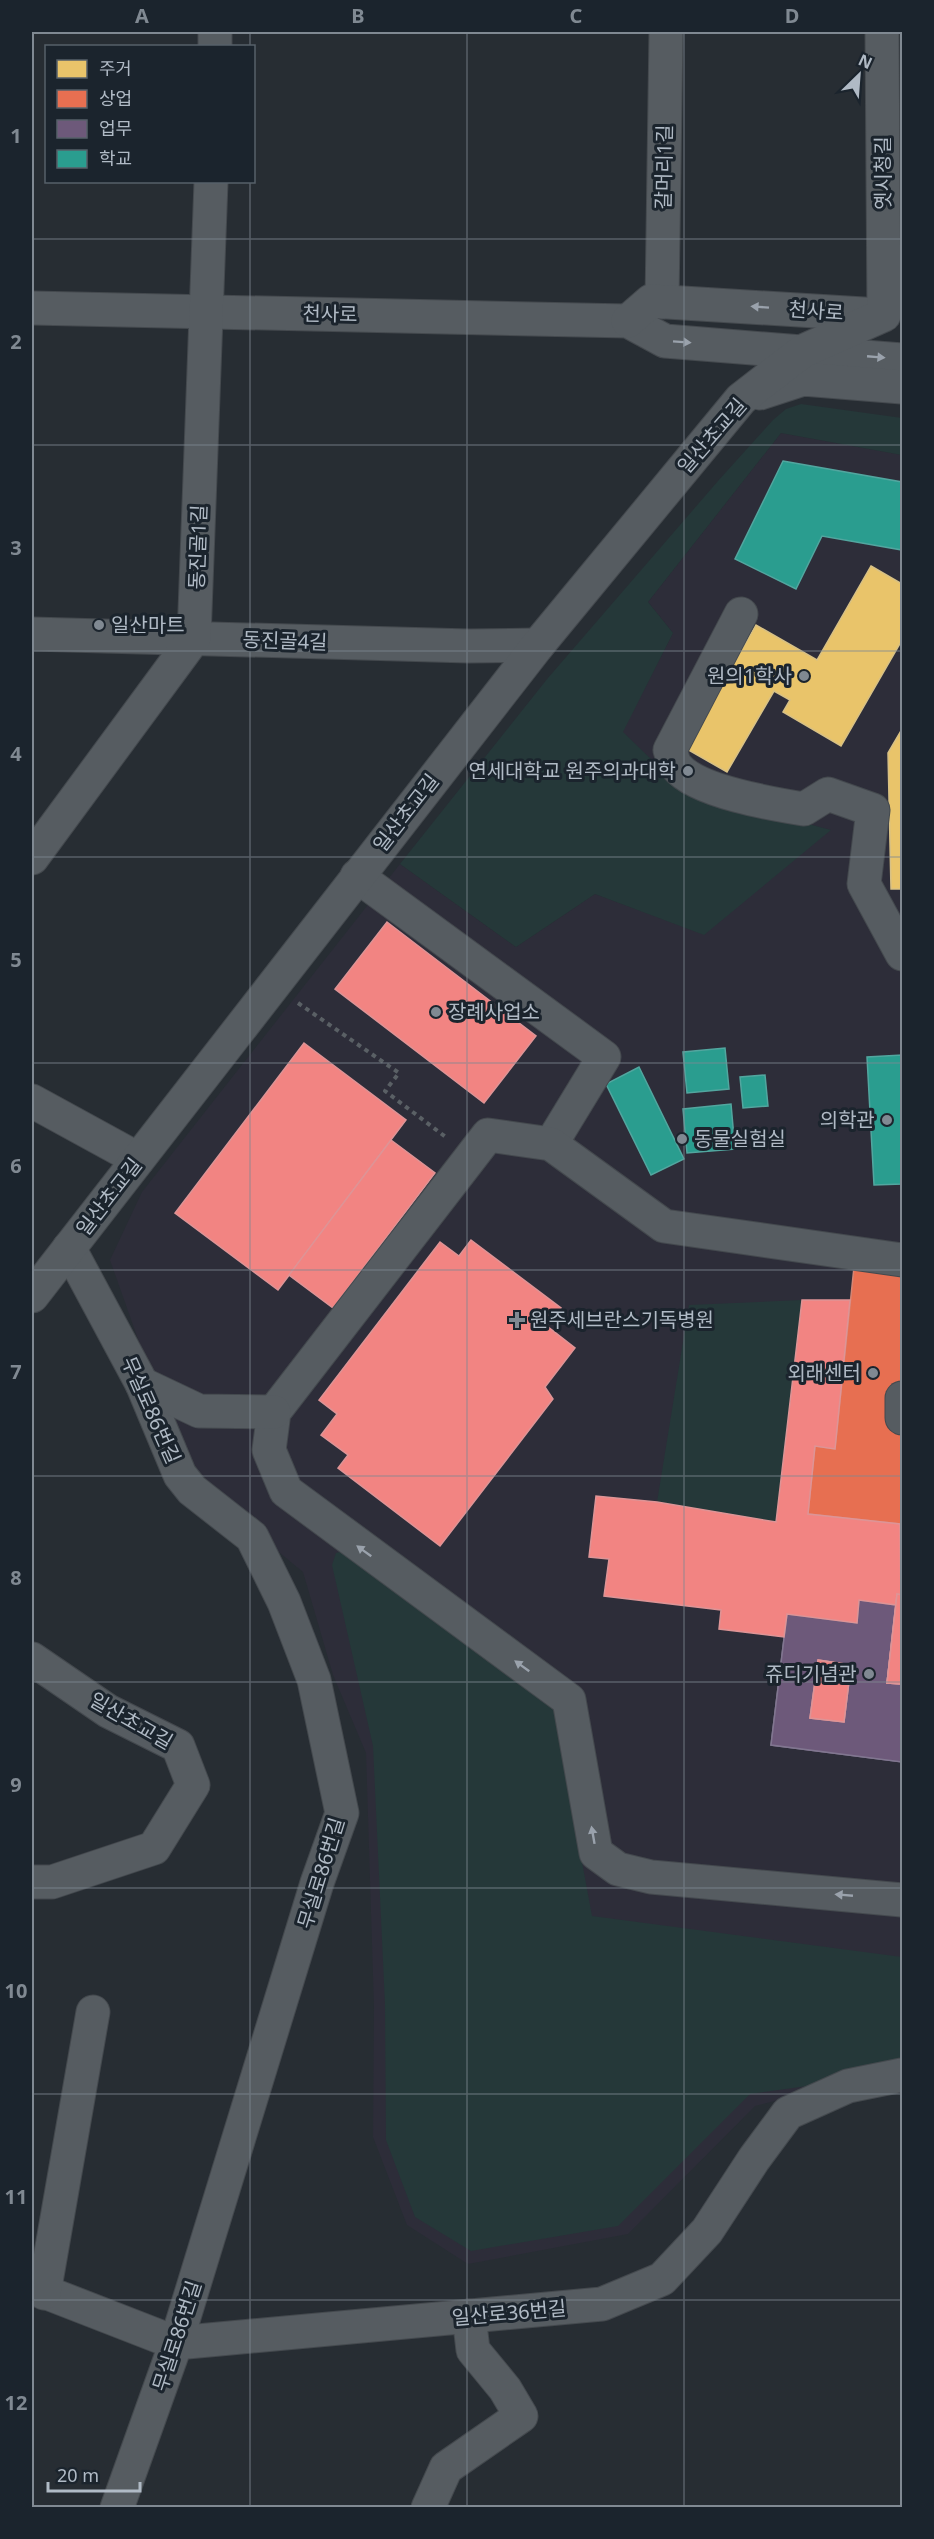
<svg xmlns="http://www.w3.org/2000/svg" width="934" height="2539" viewBox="0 0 934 2539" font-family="'Noto Sans','Noto Sans KR',sans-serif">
<rect width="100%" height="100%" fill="#272d33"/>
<path fill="#2d2d39" d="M781,433L902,455V2068L755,2106L628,2234L468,2264L407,2225L373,2137L374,2007L366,1753L333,1675L303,1572L258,1535L179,1455L110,1260L142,1192L400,864L516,947L595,894L703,934L830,830L684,791L622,732L673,633L648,602Z"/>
<g fill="#253839">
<path d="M801,404L902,418V455L781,433L648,602L673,633L623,732L684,791L831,830L704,935L595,894L516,947L400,864L548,678L718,481L773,420L786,409Z"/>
<path d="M802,1300L776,1522L657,1502L689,1305Z"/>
<path d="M351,1549L553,1705L592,1916L902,1957V2073L750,2094L618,2226L471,2251L415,2217L386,2140L385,2004L373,1746L332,1565L336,1553Z"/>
</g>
<g fill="#e9c46a" stroke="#d8c185" stroke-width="1.5">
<path d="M871,566L902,584V640L841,746L783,712L790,700L774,691L727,772L685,748L756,625L817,660Z"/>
<path d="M902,729V889H891L888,753Z"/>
</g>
<path fill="#e76f51" stroke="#d68674" stroke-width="1.5" d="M854,1267L902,1272V1539L899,1538L900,1524L808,1514L815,1446L835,1449Z"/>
<g fill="#6d597a" stroke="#817690" stroke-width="1.5" fill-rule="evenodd">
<path d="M859,1600L896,1605L887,1683L902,1684V1762L771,1745L787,1614L857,1623ZM818,1660L851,1665L844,1722L810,1718Z"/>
<path d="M859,1600L896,1605L887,1683L902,1684V1762L771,1745L787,1614L857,1623Z"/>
</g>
<g fill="#2a9d8f" stroke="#52a69f" stroke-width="1.5">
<path d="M783,461L902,482V550L822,536L796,589L735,559Z"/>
<path d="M725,1048L729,1089L687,1093L683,1052Z"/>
<path d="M902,1055V1184L874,1185L867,1057Z"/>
<path d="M639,1067L684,1159L651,1175L606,1084Z"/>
<path d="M765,1075L768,1106L743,1108L740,1077Z"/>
<path d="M731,1104L735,1149L687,1153L683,1109Z"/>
</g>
<g fill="#f28482" stroke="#de9496" stroke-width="1.5">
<path d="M387,922L536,1036L484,1103L335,989Z"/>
<path d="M304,1043L406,1120L278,1290L175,1213Z"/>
<path d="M391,1140L435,1173L333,1308L289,1275Z"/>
<path d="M471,1240L561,1308L547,1326L575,1348L545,1387L553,1399L440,1546L338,1468L348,1455L321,1435L337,1414L319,1400L440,1242L459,1256Z"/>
<path d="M802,1300H850L835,1449L815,1446L808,1514L900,1524L902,1684L887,1683L896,1605L859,1600L857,1623L787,1614L784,1637L719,1629L721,1610L604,1596L609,1559L589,1557L596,1496L657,1502L776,1522Z"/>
<path d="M897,1594L902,1595V1684L887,1683Z"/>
<path d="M897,1594L902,1595V1684L887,1683Z"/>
<path d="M818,1660L851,1665L844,1722L810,1718Z"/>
<path d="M818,1660L851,1665L844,1722L810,1718Z"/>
</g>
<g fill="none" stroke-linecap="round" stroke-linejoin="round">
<defs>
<g id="minor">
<path d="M215,46V32"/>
<path d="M662,302L666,32"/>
<path d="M32,308L628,321L665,341L902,360"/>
<path d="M628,321L651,301L880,315"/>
<path d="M760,393L803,379L902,387"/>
<path d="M741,614L670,750C672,755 673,763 677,767C698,792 773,804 804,809L828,794L873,810L864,884L902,954"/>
<path d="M32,634L469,646L538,645"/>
<path d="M32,858L194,638L211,182"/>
<path d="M357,876L604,1057L551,1144"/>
<path d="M32,1101L138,1159"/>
<path d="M69,1248L142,1384L180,1475L192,1490L252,1537L284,1602L314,1680L342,1813L317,1883L176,2343L117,2508"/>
<path d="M902,1260L664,1226L551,1144L488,1135L274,1412L269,1450L286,1491L569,1700L596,1853L618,1869L651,1877L902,1900"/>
<path d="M32,1296L538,645L741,399L803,351L884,315L882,32"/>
<path d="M142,1384L199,1411L274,1412"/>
<path d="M902,1398V1418"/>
<path d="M32,1659L108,1711L178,1746L193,1785L154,1848L52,1882H32"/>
<path d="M32,2287L176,2343L602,2304L662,2279L707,2231L754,2159L788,2113L848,2086L902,2075"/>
<path d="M44,2293L93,2012"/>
<path d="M428,2508L446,2468L521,2416L505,2389L473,2350L469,2316"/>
</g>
</defs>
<use href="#minor" stroke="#44494e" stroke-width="35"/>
<path stroke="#5a6065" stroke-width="4" stroke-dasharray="4.5 4.5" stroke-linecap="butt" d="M298,1003L399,1073L385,1091L447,1138"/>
<use href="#minor" stroke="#565c61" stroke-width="33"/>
</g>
<defs><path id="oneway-solid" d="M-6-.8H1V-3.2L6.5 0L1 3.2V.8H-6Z" transform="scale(1.5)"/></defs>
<g fill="#9aa2ac">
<use href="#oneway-solid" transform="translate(760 307) rotate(-176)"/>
<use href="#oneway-solid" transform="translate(682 342) rotate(4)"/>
<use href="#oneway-solid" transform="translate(876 357) rotate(5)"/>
<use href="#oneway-solid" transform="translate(364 1551) rotate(-144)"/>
<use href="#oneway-solid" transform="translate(522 1666) rotate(-144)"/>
<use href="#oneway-solid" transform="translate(593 1835) rotate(-100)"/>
<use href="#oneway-solid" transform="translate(844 1895) rotate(-175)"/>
</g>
<path fill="none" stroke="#808992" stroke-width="1.5" stroke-opacity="0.55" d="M250,32V46M467,32V2508M684,32V2508M250,182V2508M32,239H902M32,445H902M32,651H902M32,857H902M32,1063H902M32,1270H902M32,1476H902M32,1682H902M32,1888H902M32,2094H902M32,2300H902"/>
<g fill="#808992" stroke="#1b242d" stroke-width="2">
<circle cx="99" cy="625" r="6"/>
<circle cx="804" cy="676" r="6"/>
<circle cx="688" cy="771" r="6"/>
<circle cx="436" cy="1012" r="6"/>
<circle cx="887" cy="1120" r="6"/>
<circle cx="682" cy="1139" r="6"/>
<path d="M514 1311h6v6h6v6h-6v6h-6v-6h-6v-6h6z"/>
<circle cx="873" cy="1373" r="6"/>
<circle cx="869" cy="1674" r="6"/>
</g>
<g text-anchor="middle" stroke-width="6" stroke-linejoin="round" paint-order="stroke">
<g font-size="20" fill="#b0bac5" stroke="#1b242d">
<text transform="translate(664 167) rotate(-89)" y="7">갈머리1길</text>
<text transform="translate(883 173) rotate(-90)" y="7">옛시청길</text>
<text transform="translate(816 311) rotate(4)" y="7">천사로</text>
<text transform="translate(330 314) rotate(1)" y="7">천사로</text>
<text transform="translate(712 436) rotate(-49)" y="7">일산초교길</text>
<text transform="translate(198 547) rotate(-88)" y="7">동진골1길</text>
<text transform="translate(285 641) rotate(2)" y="7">동진골4길</text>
<text transform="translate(406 813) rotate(-52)" y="7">일산초교길</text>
<text transform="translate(109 1197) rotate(-52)" y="7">일산초교길</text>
<text transform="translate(151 1410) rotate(66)" y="7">무실로86번길</text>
<text transform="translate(131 1721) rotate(30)" y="7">일산초교길</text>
<text transform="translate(321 1873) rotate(-73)" y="7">무실로86번길</text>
<text transform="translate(509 2313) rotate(-5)" y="7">일산로36번길</text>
<text transform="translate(177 2336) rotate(-72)" y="7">무실로86번길</text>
</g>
<g font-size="20" fill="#b0bac5" stroke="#1b242d" text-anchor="end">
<text x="111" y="632" text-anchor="start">일산마트</text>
<text x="792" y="683">원의1학사</text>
<text x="676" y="778">연세대학교 원주의과대학</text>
<text x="448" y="1019" text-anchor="start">장례사업소</text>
<text x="875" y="1127">의학관</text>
<text x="694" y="1146" text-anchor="start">동물실험실</text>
<text x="530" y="1327" text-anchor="start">원주세브란스기독병원</text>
<text x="861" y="1380">외래센터</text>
<text x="857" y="1681">쥬디기념관</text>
</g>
</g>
<rect width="934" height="2539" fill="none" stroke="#1b242d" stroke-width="66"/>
<rect x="45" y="45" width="210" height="138" fill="#1b242d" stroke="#57606a" stroke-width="1.5"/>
<rect x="57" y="60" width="30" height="18" fill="#e9c46a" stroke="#57606a" stroke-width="1.5"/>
<text x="99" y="75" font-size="18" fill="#b0bac5">주거</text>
<rect x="57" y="90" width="30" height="18" fill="#e76f51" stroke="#57606a" stroke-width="1.5"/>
<text x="99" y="105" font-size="18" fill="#b0bac5">상업</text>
<rect x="57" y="120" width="30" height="18" fill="#6d597a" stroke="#57606a" stroke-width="1.5"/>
<text x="99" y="135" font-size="18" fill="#b0bac5">업무</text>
<rect x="57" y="150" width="30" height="18" fill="#2a9d8f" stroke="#57606a" stroke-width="1.5"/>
<text x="99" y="165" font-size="18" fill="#b0bac5">학교</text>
<g transform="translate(859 75) rotate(25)" stroke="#1b242d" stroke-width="4.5" paint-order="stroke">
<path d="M0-4.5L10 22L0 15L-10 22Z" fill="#b0bac5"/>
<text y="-9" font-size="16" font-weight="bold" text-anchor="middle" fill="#b0bac5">N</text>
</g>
<path d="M48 2482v9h92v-9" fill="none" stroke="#b0bac5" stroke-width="3"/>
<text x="57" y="2482" font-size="18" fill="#b0bac5" stroke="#1b242d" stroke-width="4.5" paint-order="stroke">20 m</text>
<rect x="33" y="33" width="868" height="2473" fill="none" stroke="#808992" stroke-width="2"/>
<g font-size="20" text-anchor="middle" font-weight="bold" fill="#808992">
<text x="142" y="23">A</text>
<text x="358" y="23">B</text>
<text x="576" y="23">C</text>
<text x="792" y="23">D</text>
<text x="16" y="143">1</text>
<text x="16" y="349">2</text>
<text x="16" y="555">3</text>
<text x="16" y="761">4</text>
<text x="16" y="967">5</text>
<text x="16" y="1173">6</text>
<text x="16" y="1379">7</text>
<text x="16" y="1585">8</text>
<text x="16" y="1792">9</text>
<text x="16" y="1998">10</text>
<text x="16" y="2204">11</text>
<text x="16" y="2410">12</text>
</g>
</svg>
